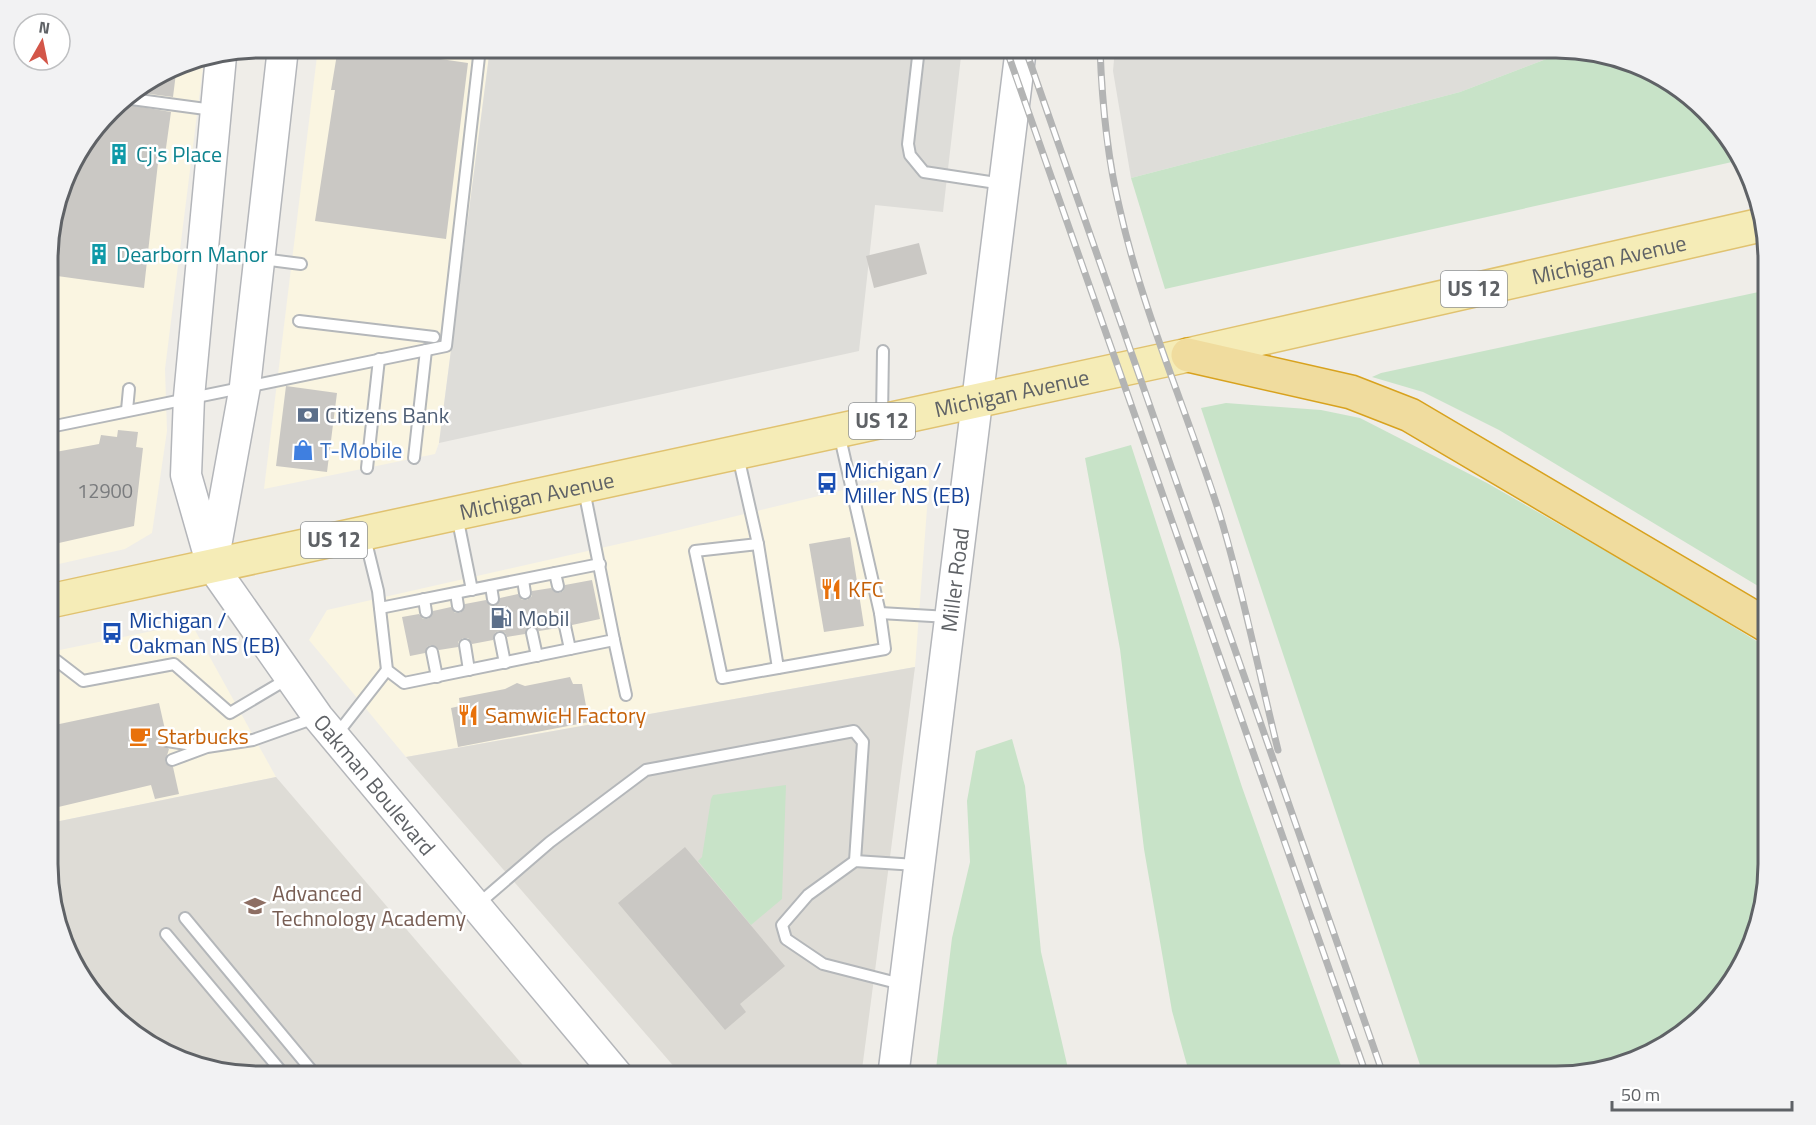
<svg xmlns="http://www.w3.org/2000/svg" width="1816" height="1125" viewBox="0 0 1816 1125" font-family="'Titillium Web',sans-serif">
<rect width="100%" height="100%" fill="#efede8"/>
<g fill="#faf5e1">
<path d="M318,48H490L439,443L435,454L264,489Z"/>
<path d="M204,59L165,369L167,431L152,533L125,549L50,566V233L70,166L120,101L179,64Z"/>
<path d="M930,469L915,667L406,757L309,640L327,610L654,536Z"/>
<path d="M191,623L276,777L50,823V652Z"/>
</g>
<g fill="#deddd9">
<path d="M490,48H962L943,212L875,205L859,351L439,443Z"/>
<path d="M1115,48H1556L1570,50L1460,92L1131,178L1113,71Z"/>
</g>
<g fill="#dedcd6">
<path d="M915,667L861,1077H683L406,757Z"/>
<path d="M276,777L533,1077H260L205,1070L143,1041L84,982L50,892V823Z"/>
</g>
<g fill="#c8e3c8">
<path d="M1570,50L1624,59L1673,84L1739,154L1741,160L1165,289L1131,178L1460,92Z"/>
<path d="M1768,290V592L1499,430L1423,392L1372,377L1381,373Z"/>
<path d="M1226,403L1321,410L1360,418L1487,483L1660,582L1768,648V878L1732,982L1662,1049L1569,1077H1424L1201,408Z"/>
<path d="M1131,445L1242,787L1345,1077H1188L1187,1065L1172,1011L1144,849L1120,649L1085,458Z"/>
<path d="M1012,739L1025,786L1041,952L1070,1077H935L952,938L970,862L967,801L976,751Z"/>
<path d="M786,785L782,899L751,925L698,861L702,857L711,799L713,795Z"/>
</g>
<g fill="#cac8c4">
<path d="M338,48H365L468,63L446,239L315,221L335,90H331Z"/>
<path d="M177,65L173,97L135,92L165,73Z"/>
<path d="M118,103L171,112L165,155L159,154L144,288L50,275V233L70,166Z"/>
<path d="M919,243L927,274L874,288L866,256Z"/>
<path d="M286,386L337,393L327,472L276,466Z"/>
<path d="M118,430L138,432L136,447L143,448L134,526L50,545V453L99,444L101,435L117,437Z"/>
<path d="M850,537L864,626L824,632L809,544Z"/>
<path d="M592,580L600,619L572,625L564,619L560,621L558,628L539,631L531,626L527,628L525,634L507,637L505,633L499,631L495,633L493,640L472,644L468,638H463L458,642V647L439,650L431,645L427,647L425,653L410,656L402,617L419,614L423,619H428L433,611L451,607L455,613H460L465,604L486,600L490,606H495L500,598L518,594L522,600H527L532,596V591L551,588L559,593L563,591L565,585Z"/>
<path d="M570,677L573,684H582L589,722L458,747L451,708L460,706L459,698L505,689L517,683L525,686Z"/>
<path d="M159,703L166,734L161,737L160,743L169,749L165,762L173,767L179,794L155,799L151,785L50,809V726Z"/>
<path d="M685,847L785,966L740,1004L746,1012L725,1030L618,903Z"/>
</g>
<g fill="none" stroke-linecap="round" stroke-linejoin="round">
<defs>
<g id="lane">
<path d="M919,48L908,144L910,155L924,172L1003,184"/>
<path d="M124,98L213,110"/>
<path d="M262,259L301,264"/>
<path d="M299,321L434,337"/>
<path d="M127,410L129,389"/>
<path d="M882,417L883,351"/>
<path d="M50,427L446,346L480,48"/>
<path d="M738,456L758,544L778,668L885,649L880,613L839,433"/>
<path d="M414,458L426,350"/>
<path d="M367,468L379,359"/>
<path d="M457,516L472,590"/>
<path d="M365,538L378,591L387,670L404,683L614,640L584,490"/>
<path d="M758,544L695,551L722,678L778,668"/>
<path d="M555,573L558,586"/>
<path d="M523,580L525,593"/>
<path d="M491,586L493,599"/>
<path d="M456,593L458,606"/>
<path d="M424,599L426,612"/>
<path d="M380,608L600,564"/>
<path d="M880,613L949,617"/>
<path d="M565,626L570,649"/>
<path d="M532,633L537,656"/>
<path d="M500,638L505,663"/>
<path d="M614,640L626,695"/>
<path d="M465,645L469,670"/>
<path d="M432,652L437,677"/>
<path d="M50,663L57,661L83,681L174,664L230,713L289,678"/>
<path d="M337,734L387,670"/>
<path d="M167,741L206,747"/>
<path d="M172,760L207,747L253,740L315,718"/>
<path d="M477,905L550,842L646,770L854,731L863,742L855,861"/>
<path d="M185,918L317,1077"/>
<path d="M166,934L286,1077"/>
<path d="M901,984L823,964L786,939L782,925L808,895L855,861L916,865"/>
</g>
<g id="secondary">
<path id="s1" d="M221,56L189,397L186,475L212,566L318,717L619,1077"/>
<path d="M214,557L245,386L283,48"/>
<path id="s2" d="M893,1077L1021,48"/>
</g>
<g id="primary">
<path id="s3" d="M50,601L1188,355L1761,225"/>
</g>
<path id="highway" d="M1188,355L1351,392L1410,415L1768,626"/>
</defs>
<use href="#lane" stroke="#b4b7ba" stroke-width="14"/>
<use href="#secondary" stroke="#b4b6ba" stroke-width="33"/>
<use href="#primary" stroke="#e0c270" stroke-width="36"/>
<use href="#highway" stroke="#d8a21e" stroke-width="36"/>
<use href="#lane" stroke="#fff" stroke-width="10"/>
<use href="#secondary" stroke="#fff" stroke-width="30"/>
<use href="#primary" stroke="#f5ecb7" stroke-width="33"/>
<use href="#highway" stroke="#f0dc9e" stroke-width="33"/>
<defs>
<g id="rail">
<path d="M1006,48L1367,1077"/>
<path d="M1025,48L1384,1077"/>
<path d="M1100,48C1102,103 1107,157 1120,210C1143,313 1187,411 1219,512C1243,590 1258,670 1278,750"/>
</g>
</defs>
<use href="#rail" stroke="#b3b4b4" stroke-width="7"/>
<use href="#rail" stroke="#fff" stroke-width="4.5" stroke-dasharray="14" stroke-linecap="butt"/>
</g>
<defs>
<symbol id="building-bare" viewBox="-9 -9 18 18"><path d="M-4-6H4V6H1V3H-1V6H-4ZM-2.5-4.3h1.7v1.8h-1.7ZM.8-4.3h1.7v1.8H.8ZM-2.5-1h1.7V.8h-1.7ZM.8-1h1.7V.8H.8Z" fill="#0f9aa8" stroke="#fff" stroke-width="2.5" paint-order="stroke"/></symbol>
<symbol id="bank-bare" viewBox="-9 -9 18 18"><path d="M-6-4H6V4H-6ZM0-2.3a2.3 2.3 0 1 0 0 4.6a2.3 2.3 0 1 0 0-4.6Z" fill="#5c6f8a" stroke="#fff" stroke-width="2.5" paint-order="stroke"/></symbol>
<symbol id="shop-bare" viewBox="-9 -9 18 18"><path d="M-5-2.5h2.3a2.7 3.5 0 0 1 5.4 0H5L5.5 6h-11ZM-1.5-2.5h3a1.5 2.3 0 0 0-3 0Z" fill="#3f7fe0" stroke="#fff" stroke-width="2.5" paint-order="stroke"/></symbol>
<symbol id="bus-bare" viewBox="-9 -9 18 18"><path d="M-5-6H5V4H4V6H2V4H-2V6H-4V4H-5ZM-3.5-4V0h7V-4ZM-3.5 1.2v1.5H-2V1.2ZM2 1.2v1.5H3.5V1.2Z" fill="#1a4fb4" stroke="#fff" stroke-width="2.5" paint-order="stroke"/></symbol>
<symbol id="restaurant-bare" viewBox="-9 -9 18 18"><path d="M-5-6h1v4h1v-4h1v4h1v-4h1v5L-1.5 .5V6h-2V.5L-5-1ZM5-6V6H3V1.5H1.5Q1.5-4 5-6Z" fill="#e8710a" stroke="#fff" stroke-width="2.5" paint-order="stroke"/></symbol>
<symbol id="fuel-bare" viewBox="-9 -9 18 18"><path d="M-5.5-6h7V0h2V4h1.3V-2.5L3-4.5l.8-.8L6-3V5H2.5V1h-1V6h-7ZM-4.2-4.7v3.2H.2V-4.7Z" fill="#5c6f8a" stroke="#fff" stroke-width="2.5" paint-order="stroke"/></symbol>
<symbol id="cafe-bare" viewBox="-9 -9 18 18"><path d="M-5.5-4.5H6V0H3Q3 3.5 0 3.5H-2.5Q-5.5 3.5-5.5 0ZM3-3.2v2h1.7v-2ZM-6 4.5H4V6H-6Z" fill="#e8710a" stroke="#fff" stroke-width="2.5" paint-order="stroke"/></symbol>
<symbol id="school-bare" viewBox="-9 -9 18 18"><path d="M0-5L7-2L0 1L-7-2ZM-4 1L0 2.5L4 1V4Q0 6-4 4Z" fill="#8d6e63" stroke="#fff" stroke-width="2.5" paint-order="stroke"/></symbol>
</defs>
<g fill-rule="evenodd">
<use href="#building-bare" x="104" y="139" width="30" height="30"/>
<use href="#building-bare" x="84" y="239" width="30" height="30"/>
<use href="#bank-bare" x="293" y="400" width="30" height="30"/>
<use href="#shop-bare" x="288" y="435" width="30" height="30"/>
<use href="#bus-bare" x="812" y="468" width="30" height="30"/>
<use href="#restaurant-bare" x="816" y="574" width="30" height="30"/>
<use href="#fuel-bare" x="486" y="603" width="30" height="30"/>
<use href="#bus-bare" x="97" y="618" width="30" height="30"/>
<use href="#restaurant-bare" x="453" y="700" width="30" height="30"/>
<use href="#cafe-bare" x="125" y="721" width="30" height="30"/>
<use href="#school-bare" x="240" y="891" width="30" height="30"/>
</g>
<g text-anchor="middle" stroke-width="5" stroke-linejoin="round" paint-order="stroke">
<g font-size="20" fill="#7a7c7e">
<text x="105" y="498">12900</text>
</g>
<g fill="#fff" stroke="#8f9194" stroke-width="1.5">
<rect x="1441" y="271" width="66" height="36" rx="4.5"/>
<rect x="849" y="403" width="66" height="36" rx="4.5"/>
<rect x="301" y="522" width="66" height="36" rx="4.5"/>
</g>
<g font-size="21" font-weight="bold" fill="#5f6266">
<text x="1474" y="296">US 12</text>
<text x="882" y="428">US 12</text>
<text x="334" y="547">US 12</text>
</g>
<g font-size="22" fill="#0d838f" stroke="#fff" text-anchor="start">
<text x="136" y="162">Cj's Place</text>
<text x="116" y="262">Dearborn Manor</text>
</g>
<g font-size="22" fill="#5f6266" stroke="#fff">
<text dy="8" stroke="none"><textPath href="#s3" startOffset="1596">Michigan Avenue</textPath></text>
<text dy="8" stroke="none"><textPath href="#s3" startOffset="984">Michigan Avenue</textPath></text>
<text dy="8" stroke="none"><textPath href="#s3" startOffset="498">Michigan Avenue</textPath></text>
<text dy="8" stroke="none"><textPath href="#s2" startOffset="501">Miller Road</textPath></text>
<text dy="8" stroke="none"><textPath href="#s1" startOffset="788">Oakman Boulevard</textPath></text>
</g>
<g font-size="22" fill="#4e5e75" stroke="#fff" text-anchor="start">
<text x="325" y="423">Citizens Bank</text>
<text x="518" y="626">Mobil</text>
</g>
<g font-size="22" fill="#366cbe" stroke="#fff" text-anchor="start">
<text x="320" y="458">T-Mobile</text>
</g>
<g font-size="22" fill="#164399" stroke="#fff" text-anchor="start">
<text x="844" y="478">Michigan /<tspan x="844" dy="25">Miller NS (EB)</tspan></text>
<text x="129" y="628">Michigan /<tspan x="129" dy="25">Oakman NS (EB)</tspan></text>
</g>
<g font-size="22" fill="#c56008" stroke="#fff" text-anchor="start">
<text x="848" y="597">KFC</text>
<text x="485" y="723">SamwicH Factory</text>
<text x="157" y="744">Starbucks</text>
</g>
<g font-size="22" fill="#785e54" stroke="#fff" text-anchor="start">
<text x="272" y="901">Advanced<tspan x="272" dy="25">Technology Academy</tspan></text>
</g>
</g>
<path d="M0 0H1816V1125H0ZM260 58H1556A202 202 0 0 1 1758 260V864A202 202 0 0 1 1556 1066H260A202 202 0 0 1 58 864V260A202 202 0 0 1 260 58Z" fill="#f2f2f3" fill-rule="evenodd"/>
<path fill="none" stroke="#5f6266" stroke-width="3" d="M260 58H1556A202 202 0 0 1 1758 260V864A202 202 0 0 1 1556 1066H260A202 202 0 0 1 58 864V260A202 202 0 0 1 260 58Z"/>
<g transform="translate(42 42) rotate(9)"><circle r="28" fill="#ffffff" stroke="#bfc0c2" stroke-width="1.5"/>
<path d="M0-4.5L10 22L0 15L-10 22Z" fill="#d35649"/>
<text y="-9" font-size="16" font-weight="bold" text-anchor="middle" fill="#5f6266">N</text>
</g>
<path d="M1612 1101v9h180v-9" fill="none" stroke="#5f6266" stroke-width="3"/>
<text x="1621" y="1101" font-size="18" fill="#5f6266" stroke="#ffffff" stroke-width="4.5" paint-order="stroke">50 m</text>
</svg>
